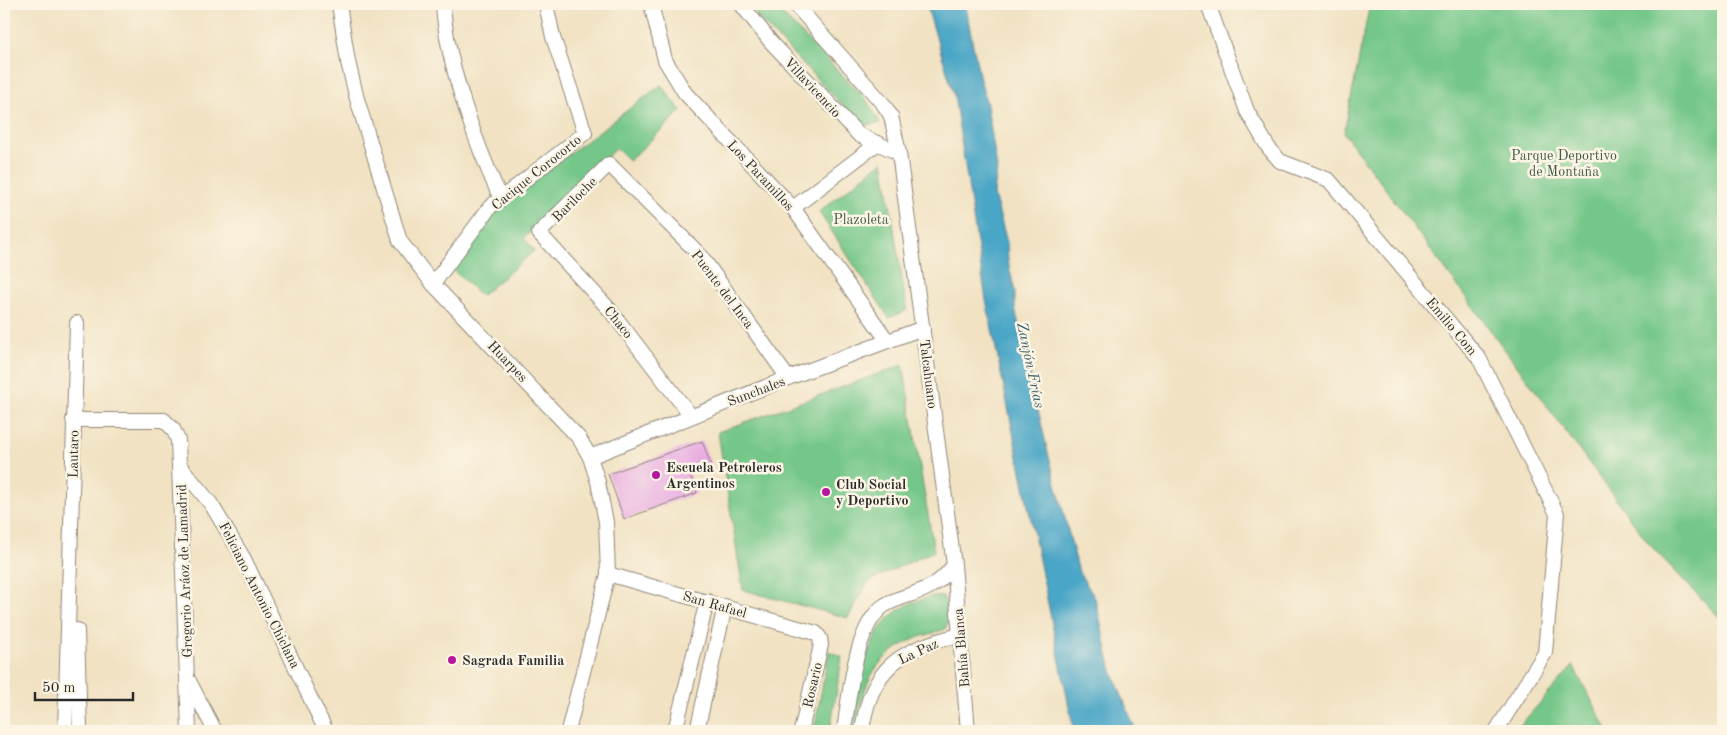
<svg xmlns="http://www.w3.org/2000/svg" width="1727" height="735" viewBox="0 0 1727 735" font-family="'Old Standard TT',serif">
<rect width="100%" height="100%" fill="#fcf5e5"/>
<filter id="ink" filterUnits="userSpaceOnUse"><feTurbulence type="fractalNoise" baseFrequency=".02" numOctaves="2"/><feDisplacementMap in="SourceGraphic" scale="10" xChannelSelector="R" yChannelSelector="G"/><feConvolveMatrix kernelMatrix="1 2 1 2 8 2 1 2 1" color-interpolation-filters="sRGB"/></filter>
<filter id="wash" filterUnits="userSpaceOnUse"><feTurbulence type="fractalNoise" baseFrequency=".0096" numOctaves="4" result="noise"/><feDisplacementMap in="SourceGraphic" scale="20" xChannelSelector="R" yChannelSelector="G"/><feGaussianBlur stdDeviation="1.12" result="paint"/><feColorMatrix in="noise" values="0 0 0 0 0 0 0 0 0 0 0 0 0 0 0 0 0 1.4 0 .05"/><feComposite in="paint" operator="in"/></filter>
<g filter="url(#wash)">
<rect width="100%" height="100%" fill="#f1e2c3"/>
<g fill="#75c789" stroke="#50795a">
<path d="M750,4H772L865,98L880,123L863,126L759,19Z"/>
<path d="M1370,4H1723V621L1650,545L1344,133Z"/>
<path d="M661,85L681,111L629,161L616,148L524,238L534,251L481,296L451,268L501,205Z"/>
<path d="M883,161L907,310L889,318L819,212Z"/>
<path d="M903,365L934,551L869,581L848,618L743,590L718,432Z"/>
<path d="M932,596L943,597C947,607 951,619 945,629C935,633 923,635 912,640C870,659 863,689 855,731H852C858,693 862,636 897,611C907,604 920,600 932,596Z"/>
<path d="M829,651L842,657L830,731H814Z"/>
<path d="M1573,666L1608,731H1515Z"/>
</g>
<path fill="#48a6c6" stroke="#3a6878" d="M926,4H965L979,75L987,105L997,168L994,194L1007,242L1008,262L1015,291V308L1048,453L1079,572L1095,598L1112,671L1136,731H1074L986,300L954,95Z"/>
<g id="blocks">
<path fill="#e8abe2" d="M702,441L711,465L689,472L697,493L624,519L608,474Z"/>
</g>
</g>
<g filter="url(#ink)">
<use href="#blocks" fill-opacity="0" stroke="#8e8677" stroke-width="1"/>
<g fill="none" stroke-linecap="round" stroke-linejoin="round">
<defs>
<g id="minor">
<path d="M339,4L348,62L357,99L400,241L433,284L579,438L590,457L598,482L606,522L608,574L568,731"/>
<path d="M443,4C446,62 476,144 500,197"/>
<path d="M651,4L665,60L685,93L793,208L887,340"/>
<path d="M741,4L771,42L859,135L899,153"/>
<path d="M795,4L884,105L891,116L899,153L954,565L968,731"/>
<path d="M1208,4L1247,111L1268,147L1280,161L1329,180L1479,358L1557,514L1545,653L1496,731"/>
<path d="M793,208L878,143"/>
<path d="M433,284L490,207L585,133L553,37L546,4"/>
<path d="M691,416L610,310L539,233L609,164L701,256L788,378"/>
<path d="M73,420H164L173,429L178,440L189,731"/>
<path d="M590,457L788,378L923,328"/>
<path d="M180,466L211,504L244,559L326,731"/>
<path d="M608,574L816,633L820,638L821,645L801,731"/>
<path d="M77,630L80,731"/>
<path d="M189,681L215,731"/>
<path d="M65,731L77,323"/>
<path d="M675,731L707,601"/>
<path d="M697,731L725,606"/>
<path d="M844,731C849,698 855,624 885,605C902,595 926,593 941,579C946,575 950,570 954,565"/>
<path d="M862,731C870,668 901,648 960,635"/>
</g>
</defs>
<use href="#minor" stroke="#8e8677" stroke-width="16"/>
<use href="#minor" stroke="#fff" stroke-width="14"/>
</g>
</g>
<g fill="#b5179e" stroke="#fcf5e5" stroke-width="2">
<circle cx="656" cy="475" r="5"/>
<circle cx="826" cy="492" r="5"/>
<circle cx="452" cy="660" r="5"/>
</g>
<g text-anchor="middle" stroke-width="5" stroke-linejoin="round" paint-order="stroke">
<g font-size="14" fill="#2b2b2b" stroke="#fcf5e5">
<text transform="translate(813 87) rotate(47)" y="5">Villavicencio</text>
<text transform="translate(536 172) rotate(-39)" y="5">Cacique Corocorto</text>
<text transform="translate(761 175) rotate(47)" y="5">Los Paramillos</text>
<text transform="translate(574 199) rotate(-45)" y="5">Bariloche</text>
<text transform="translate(723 289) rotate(53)" y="5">Puente del Inca</text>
<text transform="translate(619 322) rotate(51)" y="5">Chaco</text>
<text transform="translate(1452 326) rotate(50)" y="5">Emilio Com</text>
<text transform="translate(508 361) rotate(46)" y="5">Huarpes</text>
<text transform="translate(929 374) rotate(83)" y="5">Talcahuano</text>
<text transform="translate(756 391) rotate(-21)" y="5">Sunchales</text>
<text transform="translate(73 454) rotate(-89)" y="5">Lautaro</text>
<text transform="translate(184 571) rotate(-92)" y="5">Gregorio Aráoz de Lamadrid</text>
<text transform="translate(260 595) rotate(63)" y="5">Feliciano Antonio Chiclana</text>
<text transform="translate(715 604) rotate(16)" y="5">San Rafael</text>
<text transform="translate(961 648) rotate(-95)" y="5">Bahía Blanca</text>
<text transform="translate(918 651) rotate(-25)" y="5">La Paz</text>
<text transform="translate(812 685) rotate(-77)" y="5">Rosario</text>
</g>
<g font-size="14" fill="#415a47" stroke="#fcf5e5">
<text x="1564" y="160">Parque Deportivo<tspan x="1564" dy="16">de Montaña</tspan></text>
<text x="861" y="224">Plazoleta</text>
</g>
<g font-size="14" font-weight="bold" fill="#2b2b2b" stroke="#fcf5e5" text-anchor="start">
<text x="666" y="472">Escuela Petroleros<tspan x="666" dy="16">Argentinos</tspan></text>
<text x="836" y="489">Club Social<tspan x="836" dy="16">y Deportivo</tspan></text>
<text x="462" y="665">Sagrada Familia</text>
</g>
<g font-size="15" font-style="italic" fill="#375c69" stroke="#fcf5e5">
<text transform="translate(1031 365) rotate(78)" y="5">Zanjón Frías</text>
</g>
</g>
<rect width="1727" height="735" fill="none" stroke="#fcf5e5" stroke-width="20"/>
<path d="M35 692v8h98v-8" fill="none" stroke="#2b2b2b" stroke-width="2.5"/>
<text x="42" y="692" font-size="15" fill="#2b2b2b" stroke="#fcf5e5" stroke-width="4" paint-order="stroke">50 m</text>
</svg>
